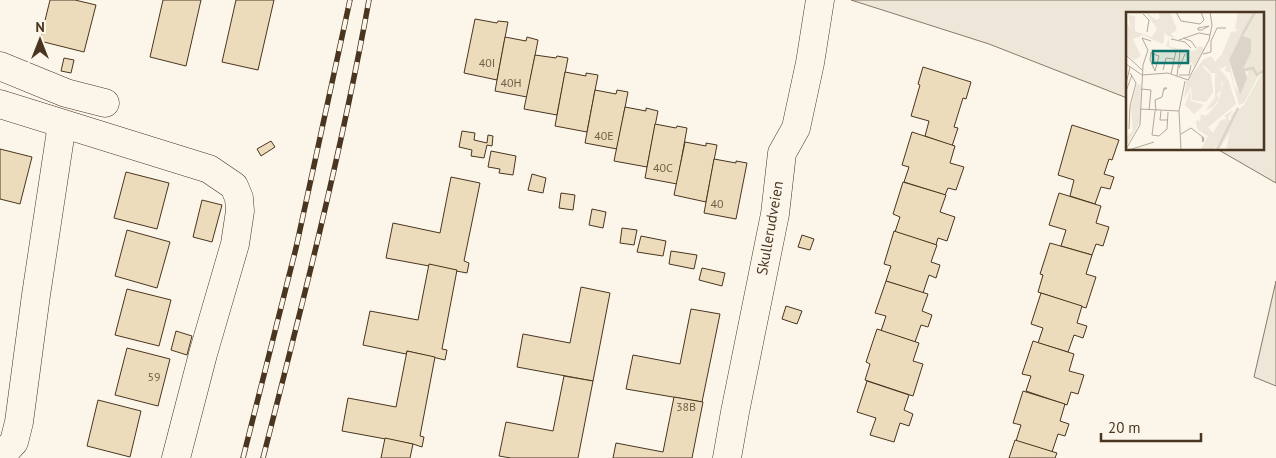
<svg xmlns="http://www.w3.org/2000/svg" width="1276" height="458" viewBox="0 0 1276 458" font-family="'PT Sans',sans-serif">
<rect width="100%" height="100%" fill="#fbf6e9"/>
<g fill="#ede6d9" stroke="#887966">
<path d="M851,0H1276V183L1217,149H1262V14H1127V98L989,44Z"/>
<path d="M1276,281V386L1254,377Z"/>
</g>
<g fill="#ecdcbc" stroke="#4a3520">
<path d="M50,0H75L96,5L84,52L40,41Z"/>
<path d="M163,0H201L186,66L150,57Z"/>
<path d="M236,0H274L258,70L222,62Z"/>
<path d="M475,19L497,23L498,21L508,22L497,80L464,73Z"/>
<path d="M505,37L526,41L527,37L538,40L527,97L495,91Z"/>
<path d="M535,55L556,58L557,56L568,58L557,115L524,109Z"/>
<path d="M64,58L74,60L71,73L61,71Z"/>
<path d="M923,67L971,82L966,99L963,98L954,127L958,128L952,146L925,136L929,121L911,116L920,85L918,84Z"/>
<path d="M565,72L586,76V73L598,75L587,132L555,126Z"/>
<path d="M595,90L616,94L617,90L628,92L617,149L585,143Z"/>
<path d="M625,107L646,111V108L658,111L647,167L614,161Z"/>
<path d="M655,124L676,128L677,126L687,128L677,184L645,178Z"/>
<path d="M1072,125L1119,140L1112,160L1109,159L1104,174L1114,177L1110,189L1101,187L1095,204L1070,196L1074,180L1058,175Z"/>
<path d="M462,131L475,133L474,140L487,143L488,135L493,136L492,146L487,145L484,158L471,156L472,150L459,147Z"/>
<path d="M912,132L955,146L950,163L964,167L956,190L948,188L945,195L904,182L909,167L902,165Z"/>
<path d="M271,141L275,147L261,156L257,149Z"/>
<path d="M685,142L706,146V143L717,145L706,202L674,195Z"/>
<path d="M0,149L32,157L20,204L0,199Z"/>
<path d="M491,151L516,156L513,175L499,173L500,169L488,167Z"/>
<path d="M714,159L736,163V161L747,163L736,219L704,213Z"/>
<path d="M126,172L169,183L157,229L114,218Z"/>
<path d="M532,174L546,178L543,193L528,190Z"/>
<path d="M451,177L480,183L464,261L469,263L467,273L386,258L393,223L440,233Z"/>
<path d="M903,182L946,195L940,212L955,217L947,241L938,238L936,245L895,232L900,217L893,214Z"/>
<path d="M561,193L575,195L573,210L559,208Z"/>
<path d="M1059,193L1101,206L1096,223L1109,227L1103,246L1096,244L1092,255L1061,246L1066,230L1049,225Z"/>
<path d="M202,200L222,205L212,242L193,237Z"/>
<path d="M592,209L606,212L603,228L589,225Z"/>
<path d="M622,228L637,230L634,245L620,243Z"/>
<path d="M127,230L170,242L157,288L115,276Z"/>
<path d="M894,231L937,245L931,262L940,265L936,278L929,275L923,293L886,281L891,266L884,264Z"/>
<path d="M802,235L814,239L810,250L798,247Z"/>
<path d="M641,236L666,241L663,256L637,252Z"/>
<path d="M1050,243L1092,255L1086,274L1096,277L1086,308L1038,292L1043,275L1040,274Z"/>
<path d="M671,251L697,255L694,269L669,264Z"/>
<path d="M429,264L457,270L442,349L447,350L445,360L407,351L406,354L363,345L370,311L418,320Z"/>
<path d="M702,268L725,273L722,286L699,280Z"/>
<path d="M886,281L928,294L922,311L932,315L928,327L921,325L915,342L881,331L886,316L875,313Z"/>
<path d="M581,287L610,293L593,381L517,367L523,334L570,343Z"/>
<path d="M127,289L171,300L159,346L115,335Z"/>
<path d="M1041,293L1082,306L1077,323L1087,326L1083,338L1074,335L1068,352L1038,343L1043,328L1031,324Z"/>
<path d="M786,306L802,311L797,324L782,319Z"/>
<path d="M691,309L720,314L702,402L626,389L633,355L680,364Z"/>
<path d="M877,329L919,343L913,361L923,364L913,396L865,380L870,364L866,362Z"/>
<path d="M176,331L192,336L187,355L171,350Z"/>
<path d="M1033,341L1074,354L1069,371L1084,375L1078,394L1071,392L1067,405L1026,391L1031,376L1022,374Z"/>
<path d="M127,348L170,359L158,406L115,395Z"/>
<path d="M407,351L435,357L420,436L424,437L422,447L413,444L342,431L348,398L396,407Z"/>
<path d="M564,376L593,381L578,458H511L499,456L506,422L553,431Z"/>
<path d="M867,381L909,395L904,410L913,414L909,426L900,423L894,442L870,435L876,418L857,412Z"/>
<path d="M1023,391L1065,404L1060,421L1069,424L1065,436L1058,434L1052,452L1016,441L1021,425L1013,423Z"/>
<path d="M674,397L703,402L692,458H613L616,443L663,452Z"/>
<path d="M98,400L141,411L130,457L87,446Z"/>
<path d="M385,438L413,444L410,458H381Z"/>
<path d="M1015,440L1057,453L1055,458H1009Z"/>
</g>
<g fill="none" stroke-linecap="round" stroke-linejoin="round">
<defs>
<g id="minor">
<path d="M0,66L66,93L105,103"/>
<path d="M0,104L209,169L234,186L239,198L240,211L235,244L203,354L176,458"/>
<path d="M0,457L14,442L19,422L36,295L62,124"/>
<path d="M727,458L735,412L775,214L782,153L796,128L810,63L820,0"/>
</g>
</defs>
<use href="#minor" stroke="#4a3520" stroke-width="29"/>
<use href="#minor" stroke="#fbf6e9" stroke-width="28"/>
<defs>
<g id="rail">
<path d="M243,458L296,248L350,0"/>
<path d="M263,458C302,306 341,154 369,0"/>
</g>
</defs>
<use href="#rail" stroke="#4a3520" stroke-width="5.5"/>
<use href="#rail" stroke="#fbf6e9" stroke-width="4" stroke-dasharray="11" stroke-linecap="butt"/>
</g>
<g text-anchor="middle" stroke-width="4" stroke-linejoin="round" paint-order="stroke">
<g font-size="12" fill="#725f47">
<text x="487" y="67">40I</text>
<text x="511" y="87">40H</text>
<text x="604" y="140">40E</text>
<text x="663" y="172">40C</text>
<text x="717" y="208">40</text>
<text x="154" y="381">59</text>
<text x="686" y="411">38B</text>
</g>
<g font-size="15" fill="#4a3520" stroke="#fbf6e9">
<text transform="translate(770 228) rotate(-80)" y="5">Skullerudveien</text>
</g>
</g>
<g transform="translate(1126 12)">
<rect width="138" height="138" fill="#fbf6e9"/>
<path d="M20,0L30,8L34,6L32,0H44L51,18L45,22L50,27L40,23L39,18L37,32L17,23L7,27L15,44L8,48L0,42V9L5,17L2,3L9,4V19L26,25L31,17ZM112,0H137V55L118,91L113,93L104,60L99,59L100,54L94,57L90,53L102,67L110,92L82,115L87,121L94,109L101,106L98,104L107,98L102,106L105,109V103L118,93L137,59V137H100L104,120L93,137L88,133L90,137H75L82,124L75,120L78,116L74,120L71,116L70,108L74,109L75,102L80,104L92,91L97,72L89,61H85L79,54H76L85,63L87,80L80,90L66,88L65,75L58,87L60,70L77,48L85,44L89,50L96,42L105,20L112,19L109,16ZM115,23L124,26L125,40L118,55L122,61L114,82L108,73L103,48ZM43,25V34L49,36L68,39L73,34L79,36L67,56V52L62,49L63,45L40,34ZM89,62L95,69L96,78L91,82L93,87L88,94L79,99L89,85ZM11,72L15,73L14,110L0,134V124L7,119L5,95ZM64,78L65,89L78,93L68,102L59,93Z" fill="#ede6d9" fill-rule="evenodd"/>
<path d="M115,23L125,27V40L118,55L121,66L114,83L103,48Z" fill="#dcd4c6"/>
<path fill="none" stroke="#dcd4c6" stroke-width="2.5" d="M116,23L129,0M118,58L127,56L131,63L138,58M91,138L112,96"/>
<path fill="none" stroke="#b4a999" stroke-width="1" d="M50,0L55,9L74,12L78,8L75,0M17,2L23,8L21,20M83,14L76,18H72V16ZM57,26L65,29L70,36M45,27L59,30L65,36M53,28L73,21L84,23M22,38L16,26L25,29M25,40L24,48L29,59L33,44L25,41M77,42L85,40V29L91,16H100M1,44L16,58M0,52L16,63L42,61L62,68L83,28L86,13L84,0M53,56L59,42M37,58L40,46L48,47M45,62L50,39M53,63H63L65,53M51,64L54,40M0,72L4,55M15,77L25,78L23,98M0,79L6,63M14,97L53,99M29,99L26,123L33,124L41,117M30,99L29,88L36,85L38,76H41L38,78M35,99L34,108H42M3,117L4,94L10,71L4,61M41,117L42,100M55,122L65,116L78,126L77,130L76,125M0,137L14,113L17,53L22,38M3,138L28,130M55,138L53,99L59,69"/>
<path fill="#0f766e" fill-opacity="0.15" stroke="#0f766e" stroke-width="2.5" d="M27,39H62V51H27Z"/>
<rect width="138" height="138" fill="none" stroke="#4a3520" stroke-width="2.5"/>
</g>
<g transform="translate(40 40)" stroke="#fbf6e9" stroke-width="4" paint-order="stroke">
<path d="M0-4L9 19L0 12L-9 19Z" fill="#4a3520"/>
<text y="-8" font-size="14" font-weight="bold" text-anchor="middle" fill="#4a3520">N</text>
</g>
<path d="M1101 433v8h100v-8" fill="none" stroke="#4a3520" stroke-width="2.5"/>
<text x="1108" y="433" font-size="15" fill="#4a3520" stroke="#fbf6e9" stroke-width="4" paint-order="stroke">20 m</text>
</svg>
